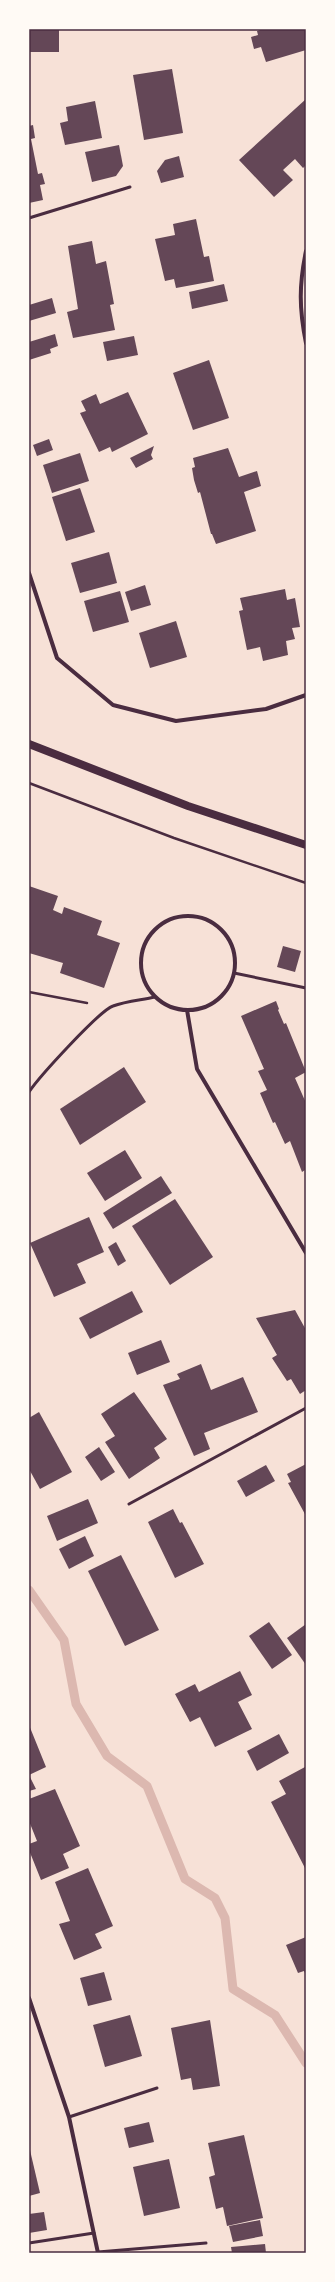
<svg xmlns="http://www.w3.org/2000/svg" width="335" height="2282" viewBox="0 0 335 2282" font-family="Helvetica,sans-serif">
<rect width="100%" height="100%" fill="#f7e1d7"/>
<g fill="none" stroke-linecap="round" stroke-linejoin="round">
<path stroke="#dcb8b0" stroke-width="9" d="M29,1590L64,1640L76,1704L107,1756L147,1786L185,1879L215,1898L225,1918L233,1989L275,2015L306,2063"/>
</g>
<g fill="#644757">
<rect x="29" y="29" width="30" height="23"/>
<path d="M263,29H306V50L266,62L261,47L254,49L251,37L258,35L257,31Z"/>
<path d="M172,69L183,133L144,140L133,75Z"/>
<path d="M306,99V165L303,168L295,159L283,170L293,180L274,197L239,160Z"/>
<path d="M95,101L102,138L65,145L60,123L68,121L66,107Z"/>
<path d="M33,125L35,138L31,139L38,174L42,173L45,184L40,185L43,200L29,203V126Z"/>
<path d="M119,145L123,166L116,176L92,182L85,152Z"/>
<path d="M179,156L184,177L161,183L157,171L165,160Z"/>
<path d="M196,219L204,257L209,256L214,281L176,288L174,279L165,281L155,239L175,235L173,224Z"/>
<path d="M92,241L96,264L106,261L114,304L110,305L115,330L73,338L67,312L78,309L68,246Z"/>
<path d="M224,284L228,301L192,309L189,292Z"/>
<path d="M52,298L56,313L29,321V305Z"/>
<path d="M55,334L58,346L50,349L51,353L29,360V342Z"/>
<path d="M134,336L138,355L107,361L103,342Z"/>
<path d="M209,360L229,418L193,430L173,373Z"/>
<path d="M128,392L148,434L112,452L110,447L99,452L80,413L86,411L81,401L96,394L100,404Z"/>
<path d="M49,439L53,450L37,456L33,445Z"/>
<path d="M154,446L151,455L153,459L136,468L130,458Z"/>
<path d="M228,448L239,477L257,471L261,486L244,492L256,531L216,544L212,534H211L200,492L198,493L194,480L192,468L195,467L193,458Z"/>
<path d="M80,453L89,481L52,493L43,465Z"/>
<path d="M80,488L95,532L66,541L52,497Z"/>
<path d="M109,552L117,583L80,593L71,563Z"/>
<path d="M145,585L151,605L131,611L125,592Z"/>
<path d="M285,589L287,600L295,598L300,627L292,628L295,639L286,641L288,655L263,661L260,647L247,650L239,611L243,610L240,598Z"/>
<path d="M120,591L129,622L93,632L84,601Z"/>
<path d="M176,621L187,657L150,668L139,633Z"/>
<path d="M29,886L58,896L53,910L62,914L64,907L102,921L97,935L120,943L104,988L60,973L63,963L29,953Z"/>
<path d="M283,946L301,951L295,972L277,967Z"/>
<path d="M276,1001L279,1009L278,1010L284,1024L286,1023L306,1072L295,1078L306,1103V1173L305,1170L302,1172L290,1141L285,1144L275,1122L273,1123L260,1093L267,1090L258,1071L264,1069L241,1016Z"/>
<path d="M124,1067L146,1102L80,1145L60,1109Z"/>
<path d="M125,1150L142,1178L105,1201L87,1173Z"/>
<path d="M161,1176L172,1193L113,1229L103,1213Z"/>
<path d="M175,1199L213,1257L170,1285L132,1226Z"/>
<path d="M89,1217L104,1252L77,1264L86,1283L54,1297L30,1243Z"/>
<path d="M116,1242L126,1261L118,1266L108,1247Z"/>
<path d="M132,1291L143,1312L90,1339L79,1318Z"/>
<path d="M295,1310L306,1330V1390L300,1394L291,1379L287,1381L272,1358L277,1355L256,1318Z"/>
<path d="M161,1340L170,1362L137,1375L128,1353Z"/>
<path d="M201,1364L211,1390L243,1377L258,1412L204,1433L210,1449L194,1456L163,1385L180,1379L177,1374Z"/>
<path d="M134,1392L167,1439L154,1448L160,1458L129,1479L105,1442L115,1436L101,1414Z"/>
<path d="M39,1412L72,1472L40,1489L29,1469V1418Z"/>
<path d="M99,1447L115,1472L101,1481L85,1457Z"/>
<path d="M306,1464V1516L288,1483L291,1482L287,1474Z"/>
<path d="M266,1465L275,1481L246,1497L237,1481Z"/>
<path d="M88,1499L98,1523L57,1541L47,1516Z"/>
<path d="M173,1509L180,1523L182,1522L204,1564L175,1578L148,1522Z"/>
<path d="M85,1536L94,1556L69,1569L59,1549Z"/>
<path d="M121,1555L159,1630L125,1646L88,1571Z"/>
<path d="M269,1622L292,1655L272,1669L249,1636Z"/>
<path d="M306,1624V1665L287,1638Z"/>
<path d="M240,1671L252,1695L238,1702L252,1729L215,1747L200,1717L190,1722L175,1694L195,1684L199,1692Z"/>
<path d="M29,1725L46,1767L29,1775L36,1789L29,1791Z"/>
<path d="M279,1734L289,1753L257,1771L247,1751Z"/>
<path d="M305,1767L306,1769V1870L271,1802L286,1794L279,1781Z"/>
<path d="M55,1789L80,1846L63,1854L69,1868L41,1880L29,1850V1844L37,1841L29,1821V1799Z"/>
<path d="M88,1868L113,1926L95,1934L102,1948L74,1960L59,1924L70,1921L55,1882Z"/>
<path d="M306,1937V1975L304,1971L298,1973L286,1945Z"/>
<path d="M104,1972L112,2000L88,2006L80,1978Z"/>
<path d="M130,2015L142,2056L105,2067L93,2025Z"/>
<path d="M210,2020L220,2086L193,2090L191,2078L181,2080L171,2028Z"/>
<path d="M149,2122L154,2142L129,2148L124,2128Z"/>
<path d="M244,2135L263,2218L227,2226L223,2207L216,2209L209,2177L215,2175L208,2143Z"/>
<path d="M29,2146L40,2193L29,2196Z"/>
<path d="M169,2159L180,2208L144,2216L133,2167Z"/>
<path d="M44,2212L47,2230L29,2233V2214Z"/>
<path d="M260,2220L263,2236L233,2242L229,2226Z"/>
<path d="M265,2244L266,2253H232L231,2247Z"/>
</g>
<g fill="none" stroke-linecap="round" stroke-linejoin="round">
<g stroke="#4a2c40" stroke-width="2.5">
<path d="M29,783L174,838L306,883"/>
<path d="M29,992L87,1003"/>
</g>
<g stroke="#4a2c40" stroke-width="3">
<path d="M29,218L130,187"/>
<path d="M234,973L306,988"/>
<path d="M29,1092C39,1077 99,1011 113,1006C126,1001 142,1000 155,997"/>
<path d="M129,1504L306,1408"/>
<path d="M69,2117L157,2088"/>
<path d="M29,2243L94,2233"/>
<path d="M98,2252L206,2243"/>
</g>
<g stroke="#4a2c40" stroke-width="4">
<path d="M306,251C299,285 299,308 306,343"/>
<path d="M29,573L57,658L113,705L176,721L266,709L306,695"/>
<circle cx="188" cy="963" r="47"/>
<path d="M187,1010L197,1069L306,1253"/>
<path d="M29,1998L69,2117L98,2253"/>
</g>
<path stroke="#4a2c40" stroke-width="8" d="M29,744L188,806L306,845"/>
</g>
<rect width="335" height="2282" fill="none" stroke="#fffaf5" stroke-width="60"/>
<rect x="30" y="30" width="275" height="2222" fill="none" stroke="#4a2c40" stroke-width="1.5"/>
</svg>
